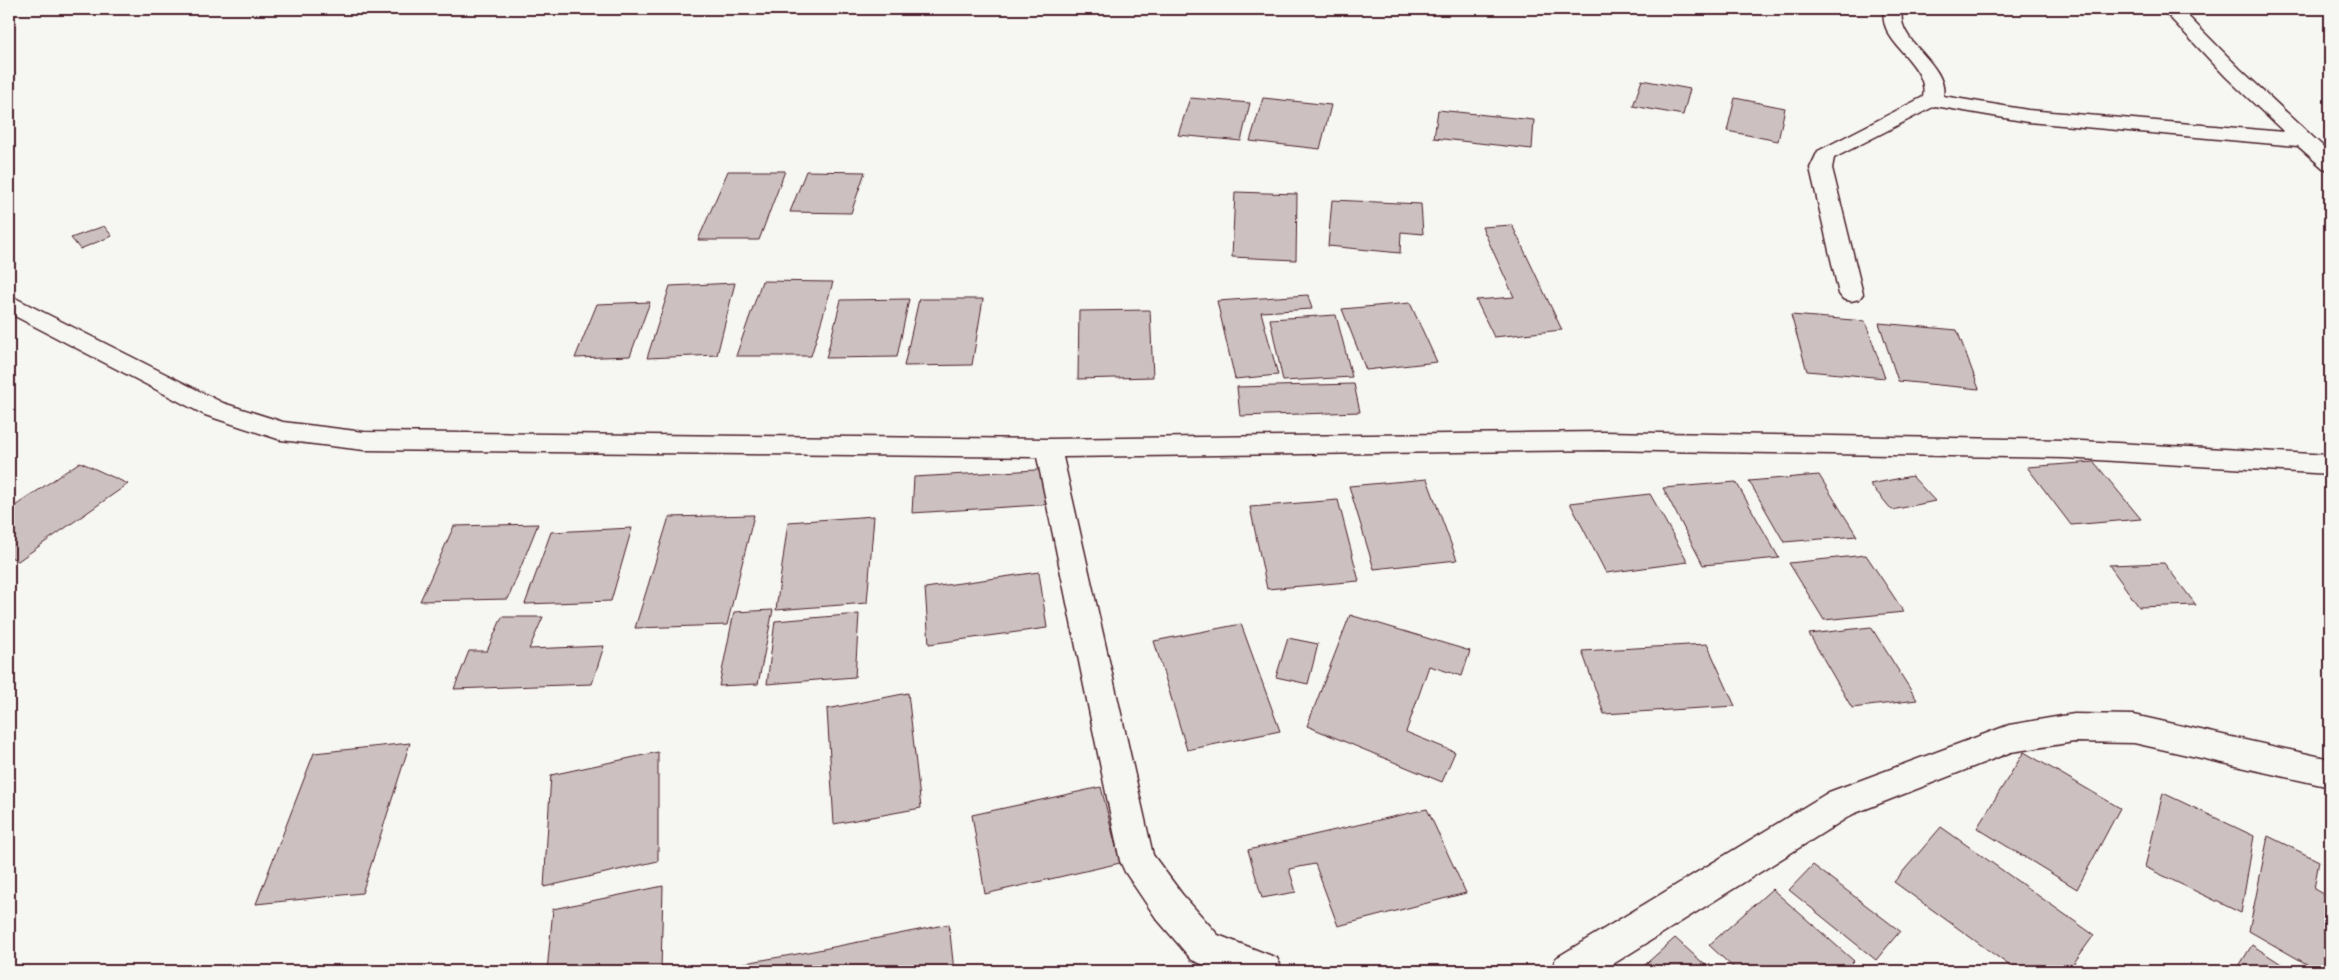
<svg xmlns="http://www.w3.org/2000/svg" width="2339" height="980" viewBox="0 0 2339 980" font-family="'Indie Flower',sans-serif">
<rect width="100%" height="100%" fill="#f6f6f2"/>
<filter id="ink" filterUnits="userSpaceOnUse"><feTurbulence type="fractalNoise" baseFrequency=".02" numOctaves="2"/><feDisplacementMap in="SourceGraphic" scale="10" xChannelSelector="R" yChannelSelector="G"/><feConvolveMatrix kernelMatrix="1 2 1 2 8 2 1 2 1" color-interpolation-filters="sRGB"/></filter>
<g filter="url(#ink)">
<g fill="#ccc1c0" stroke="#4a1f2b">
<path d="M1642,80L1690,89L1683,115L1633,106Z"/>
<path d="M1190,98L1250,103L1241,141L1178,135Z"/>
<path d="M1263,98L1331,105L1320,149L1250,141Z"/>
<path d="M1735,98L1785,108L1778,141L1727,131Z"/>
<path d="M1438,110L1534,120L1532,149L1434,138Z"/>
<path d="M728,171H785L759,240H698Z"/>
<path d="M806,171L865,172L851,213L790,212Z"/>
<path d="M1235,192L1297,194L1296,260L1232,257Z"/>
<path d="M1332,200L1421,204L1423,234L1401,232L1400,253L1328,246Z"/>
<path d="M1512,225L1562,330L1494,337L1476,300L1514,297L1482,227Z"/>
<path d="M104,226L112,236L80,249L71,238Z"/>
<path d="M762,281L833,282L811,356H736Z"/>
<path d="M735,283L717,355L647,358L670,286Z"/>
<path d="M1308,295L1312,309L1261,312L1278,375L1235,379L1217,301Z"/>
<path d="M909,299L897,357L826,358L841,300Z"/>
<path d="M919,299H983L972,365L904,366Z"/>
<path d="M650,302L630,356L575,358L597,304Z"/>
<path d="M1410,303L1437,362L1366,370L1342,309Z"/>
<path d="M1150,310L1153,377L1078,379L1079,311Z"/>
<path d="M1336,315L1352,377L1283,381L1270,319Z"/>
<path d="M1791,315L1865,321L1885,378L1807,371Z"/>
<path d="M1879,323L1957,330L1979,389L1898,381Z"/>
<path d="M1354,384L1360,412L1240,416L1237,387Z"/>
<path d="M80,462L128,484L18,561L9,556V510Z"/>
<path d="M2094,462L2141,519L2071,525L2027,467Z"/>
<path d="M1054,469L1055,504L912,513L914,477Z"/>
<path d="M1819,475L1857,536L1784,542L1749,481Z"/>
<path d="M1912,476L1935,501L1892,510L1870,484Z"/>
<path d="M1427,479L1457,560L1374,569L1349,486Z"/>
<path d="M1736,482L1779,558L1703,565L1663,488Z"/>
<path d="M1650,494L1688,562L1606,573L1570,503Z"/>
<path d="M1338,500L1359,581L1267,589L1250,507Z"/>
<path d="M754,515L727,625L635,628L669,517Z"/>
<path d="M874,516L867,603L776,610L788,522Z"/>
<path d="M538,524L508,599L420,601L454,526Z"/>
<path d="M632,528L611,601L525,604L551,532Z"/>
<path d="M1866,555L1904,612L1824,620L1789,563Z"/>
<path d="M2164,563L2196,605L2139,607L2109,565Z"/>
<path d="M1039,572L1047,628L929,644L925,588Z"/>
<path d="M773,610L758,684L719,686L734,612Z"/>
<path d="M859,614L855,677L767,684L775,621Z"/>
<path d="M1350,615L1470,651L1462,676L1429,666L1406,732L1455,752L1442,782L1307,726Z"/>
<path d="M502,617H543L529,649L604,646L592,684L454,689L469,651H487Z"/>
<path d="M1241,624L1280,731L1187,750L1154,641Z"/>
<path d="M1871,627L1917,700L1852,708L1809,634Z"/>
<path d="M1288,638L1318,644L1308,684L1276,677Z"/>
<path d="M1707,644L1735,706L1604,714L1582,651Z"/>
<path d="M908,693L921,808L834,824L827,709Z"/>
<path d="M410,743L362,893L256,904L314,753Z"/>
<path d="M658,752V861L544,887L551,775Z"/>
<path d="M2024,752L2120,808L2077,889L1977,828Z"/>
<path d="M1101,787L1120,863L985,894L972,815Z"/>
<path d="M2163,793L2254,836L2241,913L2145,867Z"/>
<path d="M1427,809L1466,893L1338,926L1315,864L1289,869L1296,892L1262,898L1248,850Z"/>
<path d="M1941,827L2094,935L2068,971H2017L1894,882Z"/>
<path d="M2268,836L2319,861L2314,889L2330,898V971H2319L2249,931Z"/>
<path d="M1813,865L1900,931L1876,960L1789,890Z"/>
<path d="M663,886L661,971H547L553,909Z"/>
<path d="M1772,889L1854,961L1844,971H1737L1709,945Z"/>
<path d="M949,924L954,971H698L803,953Z"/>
<path d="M1675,938L1712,971H1638Z"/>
<path d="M2252,945L2292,971H2236Z"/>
</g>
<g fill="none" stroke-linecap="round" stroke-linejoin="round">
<defs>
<g id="minor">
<path d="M1883,9H1901C1902,14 1901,20 1903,25C1910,48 1948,69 1943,96L2028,110L2284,132L2226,77L2162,9H2181L2240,69L2330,153V170L2323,168L2298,146L2028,122L1935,106L1834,158L1832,168L1863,294L1859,299L1851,301L1843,299L1839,294L1810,168L1818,151L1923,97C1929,69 1892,49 1885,25C1883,20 1884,14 1883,9Z"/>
<path d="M9,297L17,299L223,403L283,422L364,432L1048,439L1603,432L2064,440L2330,455V474L2064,458L1603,450L1063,457L1153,855L1182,894L1218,935L1277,958L1283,971H1219L1192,960L1156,918L1125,872L1120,861L1037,457L364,450L281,440L205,415L9,313Z"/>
<path d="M2074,714L2134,715L2330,759V787L2134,743L2074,742L2011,752L1853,814L1602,971H1551L1556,958L1829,792L2009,725Z"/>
</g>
</defs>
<use href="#minor" stroke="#4a1f2b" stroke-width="3"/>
<use href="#minor" fill="#f6f6f2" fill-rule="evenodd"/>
</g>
</g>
<rect width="2339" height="980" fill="none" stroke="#f6f6f2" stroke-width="30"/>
<rect x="15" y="15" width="2309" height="950" fill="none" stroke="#4a1f2b" stroke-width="2" filter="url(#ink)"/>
</svg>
